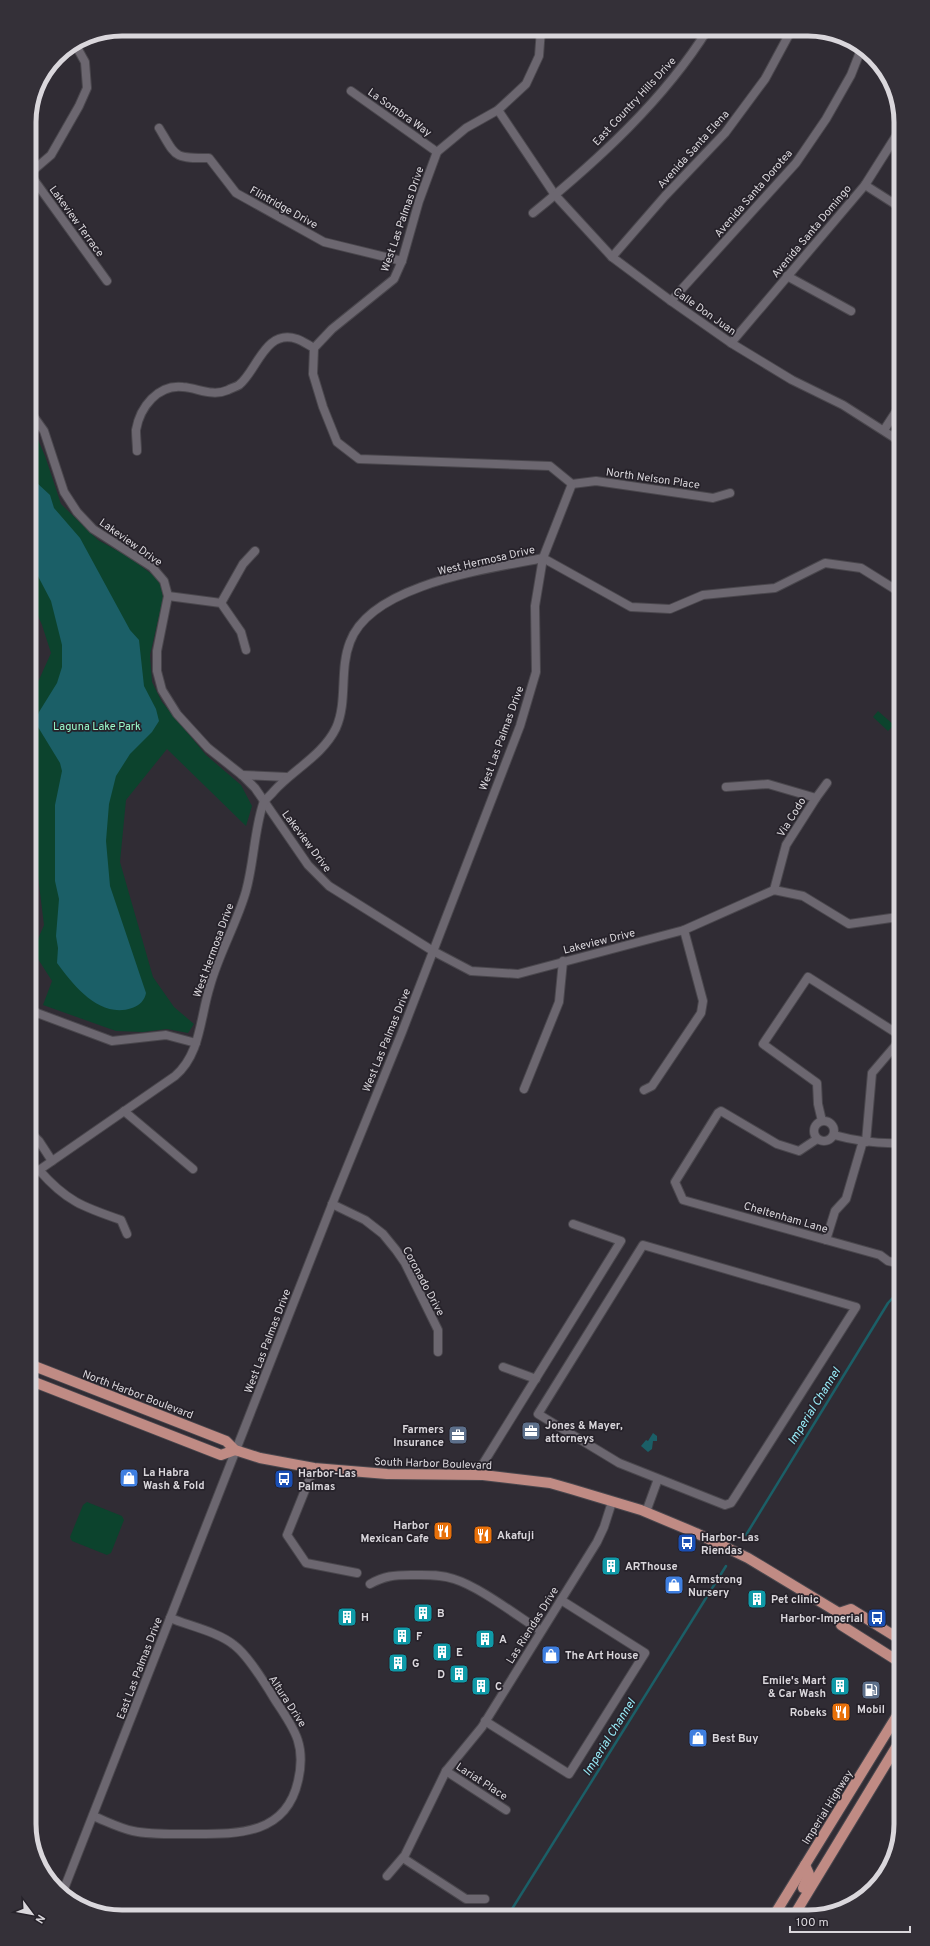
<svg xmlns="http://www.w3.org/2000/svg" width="930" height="1946" viewBox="0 0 930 1946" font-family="Overpass,sans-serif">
<rect width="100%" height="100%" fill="#302c34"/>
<g fill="#0c432d">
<path d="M29,419L45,456L61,504L98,540L129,557L157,578L162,588L163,599L150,655L152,682L162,702L206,755L241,785L252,806L246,826L167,749L126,800L120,862L153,977L174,1007L194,1024L188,1033L167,1029L143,1032L116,1031L43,1005L52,981L38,959L35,946L44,925L33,836L38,785L29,751V702L51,653L42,625L29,595Z"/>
<path d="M878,711L894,725L888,731L873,717Z"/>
<path d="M87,1502L122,1516L124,1520L111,1553L107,1555L72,1541L70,1537L83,1505Z"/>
</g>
<g fill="#1b5f67">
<path d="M30,454L36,461L37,483L50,495L54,508L80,538L130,630L139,640L144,686L156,709L159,721L152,732L130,754L116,776L109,804L106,841L110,886L146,993C145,1000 139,1006 132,1008C100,1019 74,986 57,963L58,948L56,936L59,899L55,881V805L62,771L60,763L38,727L36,720L39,712L57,683L62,667V645L51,601L29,559Z"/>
<path d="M653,1433L657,1436V1441H653L652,1449L648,1452L641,1446L646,1440L648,1441Z"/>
</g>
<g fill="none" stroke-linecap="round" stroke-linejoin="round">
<g stroke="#1b5f67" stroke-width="2.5">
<path d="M746,1535L888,1303L901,1289"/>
<path d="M507,1917L726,1566"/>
</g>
<defs>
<g id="minor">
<path d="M351,91L437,152"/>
<path d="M498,110L555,195L612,257L671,301L731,343L792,380L843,405L901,442"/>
<path d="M159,128C177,158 173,158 209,158L236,193L324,242L402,261"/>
<path d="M29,173L107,281"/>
<path d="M30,173L51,155L79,106L87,88L85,62L75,44"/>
<path d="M865,185L901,208"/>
<path d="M533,213C597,161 664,100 708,29"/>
<path d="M612,257L665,196L725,133L765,79L792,29"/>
<path d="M787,276L851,311"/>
<path d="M671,301L796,163L826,119L851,75L862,47"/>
<path d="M731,343L865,185L901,128"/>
<path d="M29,410L44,431L64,492L77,512L93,529L152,567L164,581L168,596L157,651V671L162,690L177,714L208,748L242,775L255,788L308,865L329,886L433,951L471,971L518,974L684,930L774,890L803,896L849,924L898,917L901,915"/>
<path d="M884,430L901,404"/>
<path d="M137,451C137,445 136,437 136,430C140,407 158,384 183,387C198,388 212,397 228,390C231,388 236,387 239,385C257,371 265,328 297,339C303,341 308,345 314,348"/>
<path d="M572,484L596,481L713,498L730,493"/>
<path d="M168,596L221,603L241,632L246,650"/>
<path d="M221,603L243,564L255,551"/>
<path d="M242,775L287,777"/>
<path d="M726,787L768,784L816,798L786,845L774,890"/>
<path d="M816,798L827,783"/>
<path d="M29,1010L112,1041L166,1035L196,1043"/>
<path d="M524,1089L559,1002L563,961"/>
<path d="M644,1090L652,1086L701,1013L703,1001L684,930"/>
<path d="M124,1111L193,1169"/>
<circle cx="824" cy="1131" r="10"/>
<path d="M822,1121L818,1104L817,1083L763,1044L808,977L901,1036"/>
<path d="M29,1131L39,1141L52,1161"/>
<path d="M834,1135C856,1141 878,1144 901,1143"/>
<path d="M817,1139L799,1151L777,1144L721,1111L718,1113L675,1182L683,1200L880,1255L888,1261L901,1264"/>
<path d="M866,1142L872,1073L901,1039"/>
<path d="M39,1170C66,1201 83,1207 121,1220L127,1234"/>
<path d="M29,1177L175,1076C201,1054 200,1017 210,986C219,953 237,923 246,891C254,862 254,832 263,804C265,799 271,795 274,791C293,770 323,755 336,728C348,701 339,670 350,642C371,584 489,569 543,558L631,607L670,609L703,595L775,588L825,563L861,568L901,593"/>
<path d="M332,1204L365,1220L383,1234L396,1250L405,1263L438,1330V1352"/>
<path d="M826,1240L835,1211L846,1199L863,1141"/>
<path d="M643,1245L856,1307L735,1497L731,1503L725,1505L619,1463L538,1414Z"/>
<path d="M503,1367L536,1379"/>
<path d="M314,1468L287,1535L306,1563L357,1573"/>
<path d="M476,1475L621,1241L573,1224"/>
<path d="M646,1512L658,1479"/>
<path d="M370,1584C384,1576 394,1575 411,1575C425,1575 440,1574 454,1579C480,1587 517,1616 541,1631"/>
<path d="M485,1721L569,1774L645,1653L561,1600"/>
<path d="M446,1771L506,1810"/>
<path d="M93,1816C106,1821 119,1828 133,1831C152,1835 173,1834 193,1834C238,1834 286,1835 298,1781C306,1747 296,1731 277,1703C267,1687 249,1656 234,1645C218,1632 190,1626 170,1618"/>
<path d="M403,1858L466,1899H485"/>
<path d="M387,1876L405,1855L446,1771L482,1727L597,1542L604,1527L612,1502"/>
<path d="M62,1894L335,1197L402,1032L520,726L536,672L535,606L543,558L572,484L550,466L359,459L337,442L323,407L313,374L314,348L332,329L394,279L402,261L419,201L437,152L466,128L498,110L526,84L539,56L541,29"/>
</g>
<g id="major">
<path d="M29,1364L226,1441L235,1450L260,1458L314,1468L387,1474L483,1475L550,1483L571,1489L641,1510L696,1533L748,1558L839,1613L841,1625L901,1663"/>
<path d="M29,1380L221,1455L235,1450"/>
<path d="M839,1613L851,1609L901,1640"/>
<path d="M803,1888L809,1874L805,1865"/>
<path d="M773,1917L901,1709"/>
<path d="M793,1917L901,1739"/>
</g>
</defs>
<use href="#minor" stroke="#4a474d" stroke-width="10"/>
<use href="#major" stroke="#4a474d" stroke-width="12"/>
<use href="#minor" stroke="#6c6770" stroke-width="8"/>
<use href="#major" stroke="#c08b84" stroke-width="10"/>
</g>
<defs>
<symbol id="office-square" viewBox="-11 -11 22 22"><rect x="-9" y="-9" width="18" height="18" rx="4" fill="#5c6f8a" stroke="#26222a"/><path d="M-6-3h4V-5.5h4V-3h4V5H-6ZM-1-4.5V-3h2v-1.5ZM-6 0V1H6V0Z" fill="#fff"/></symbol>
<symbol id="shop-square" viewBox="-11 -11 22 22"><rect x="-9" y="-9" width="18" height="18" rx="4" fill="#3f7fe0" stroke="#26222a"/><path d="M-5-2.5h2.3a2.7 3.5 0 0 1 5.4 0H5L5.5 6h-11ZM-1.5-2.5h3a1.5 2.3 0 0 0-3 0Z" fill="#fff"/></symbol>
<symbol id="bus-square" viewBox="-11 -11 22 22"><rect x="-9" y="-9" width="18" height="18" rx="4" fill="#1a4fb4" stroke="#26222a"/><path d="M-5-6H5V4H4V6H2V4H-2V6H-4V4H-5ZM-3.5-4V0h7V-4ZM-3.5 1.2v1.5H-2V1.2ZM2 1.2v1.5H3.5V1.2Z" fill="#fff"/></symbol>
<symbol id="restaurant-square" viewBox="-11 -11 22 22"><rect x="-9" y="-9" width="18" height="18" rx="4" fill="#e8710a" stroke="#26222a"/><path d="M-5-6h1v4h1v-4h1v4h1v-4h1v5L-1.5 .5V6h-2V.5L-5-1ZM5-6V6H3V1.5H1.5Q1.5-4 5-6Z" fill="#fff"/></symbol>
<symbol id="building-square" viewBox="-11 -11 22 22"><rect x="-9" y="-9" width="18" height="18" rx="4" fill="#0f9aa8" stroke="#26222a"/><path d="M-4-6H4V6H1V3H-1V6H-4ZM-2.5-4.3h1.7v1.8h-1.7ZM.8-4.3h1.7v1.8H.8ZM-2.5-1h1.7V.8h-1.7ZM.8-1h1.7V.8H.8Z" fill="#fff"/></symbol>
<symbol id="fuel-square" viewBox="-11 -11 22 22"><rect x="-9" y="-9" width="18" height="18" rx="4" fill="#5c6f8a" stroke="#26222a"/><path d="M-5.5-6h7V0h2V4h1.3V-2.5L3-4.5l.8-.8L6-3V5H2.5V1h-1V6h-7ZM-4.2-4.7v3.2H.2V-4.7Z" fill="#fff"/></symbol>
</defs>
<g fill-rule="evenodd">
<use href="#office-square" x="520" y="1420" width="22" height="22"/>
<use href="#office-square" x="447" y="1424" width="22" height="22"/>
<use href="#shop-square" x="118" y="1467" width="22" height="22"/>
<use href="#bus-square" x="273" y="1468" width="22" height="22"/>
<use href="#restaurant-square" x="432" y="1520" width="22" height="22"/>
<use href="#restaurant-square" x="472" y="1524" width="22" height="22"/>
<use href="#bus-square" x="676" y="1532" width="22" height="22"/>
<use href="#building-square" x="600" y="1555" width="22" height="22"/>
<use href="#shop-square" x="663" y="1574" width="22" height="22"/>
<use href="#building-square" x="746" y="1588" width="22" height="22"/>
<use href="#building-square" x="412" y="1602" width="22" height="22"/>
<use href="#building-square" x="336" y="1606" width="22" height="22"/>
<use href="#bus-square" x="866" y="1607" width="22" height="22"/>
<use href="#building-square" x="391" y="1625" width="22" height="22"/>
<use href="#building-square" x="474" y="1628" width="22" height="22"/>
<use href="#building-square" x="431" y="1641" width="22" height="22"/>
<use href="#shop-square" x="540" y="1644" width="22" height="22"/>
<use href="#building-square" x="387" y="1652" width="22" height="22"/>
<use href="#building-square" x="448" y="1663" width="22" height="22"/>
<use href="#building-square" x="470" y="1675" width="22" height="22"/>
<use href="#building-square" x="829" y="1675" width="22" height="22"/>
<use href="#fuel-square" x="860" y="1679" width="22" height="22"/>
<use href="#restaurant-square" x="830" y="1701" width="22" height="22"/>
<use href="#shop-square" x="687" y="1727" width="22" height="22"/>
</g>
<g text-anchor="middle" stroke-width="3.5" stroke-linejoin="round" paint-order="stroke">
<g font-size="11" fill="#dad7dc" stroke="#26222a">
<text transform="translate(634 101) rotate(-47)" y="4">East Country Hills Drive</text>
<text transform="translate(400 112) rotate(35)" y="4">La Sombra Way</text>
<text transform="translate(693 149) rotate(-48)" y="4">Avenida Santa Elena</text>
<text transform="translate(753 193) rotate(-49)" y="4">Avenida Santa Dorotea</text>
<text transform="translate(284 207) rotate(29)" y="4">Flintridge Drive</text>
<text transform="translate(402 219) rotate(-71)" y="4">West Las Palmas Drive</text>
<text transform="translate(77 221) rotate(54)" y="4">Lakeview Terrace</text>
<text transform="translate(811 231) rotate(-50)" y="4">Avenida Santa Domingo</text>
<text transform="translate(705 311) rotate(35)" y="4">Calle Don Juan</text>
<text transform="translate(653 478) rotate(8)" y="4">North Nelson Place</text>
<text transform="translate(131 542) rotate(35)" y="4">Lakeview Drive</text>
<text transform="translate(486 560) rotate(-13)" y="4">West Hermosa Drive</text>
<text transform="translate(501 738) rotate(-70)" y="4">West Las Palmas Drive</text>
<text transform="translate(791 817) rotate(-58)" y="4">Via Codo</text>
<text transform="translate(307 841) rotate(53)" y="4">Lakeview Drive</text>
<text transform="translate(599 941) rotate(-14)" y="4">Lakeview Drive</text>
<text transform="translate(213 950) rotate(-70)" y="4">West Hermosa Drive</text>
<text transform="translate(386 1040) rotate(-68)" y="4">West Las Palmas Drive</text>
<text transform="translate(786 1217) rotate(16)" y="4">Cheltenham Lane</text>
<text transform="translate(424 1281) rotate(62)" y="4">Coronado Drive</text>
<text transform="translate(267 1341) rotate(-69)" y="4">West Las Palmas Drive</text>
<text transform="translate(138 1394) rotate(21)" y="4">North Harbor Boulevard</text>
<text transform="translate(433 1463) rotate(2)" y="4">South Harbor Boulevard</text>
<text transform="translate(532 1625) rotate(-58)" y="4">Las Riendas Drive</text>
<text transform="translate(139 1668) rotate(-69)" y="4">East Las Palmas Drive</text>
<text transform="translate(288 1701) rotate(57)" y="4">Altura Drive</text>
<text transform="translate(482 1781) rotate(33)" y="4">Lariat Place</text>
<text transform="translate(827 1807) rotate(-58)" y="4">Imperial Highway</text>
</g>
<g font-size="11" fill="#9bfbcc" stroke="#26222a">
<text x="97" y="730">Laguna Lake Park</text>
</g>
<g font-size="11" font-weight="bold" fill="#dad7dc" stroke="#26222a" text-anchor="start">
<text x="545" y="1429">Jones &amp; Mayer,<tspan x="545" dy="13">attorneys</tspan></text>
<text x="444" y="1433" text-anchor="end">Farmers<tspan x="444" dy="13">Insurance</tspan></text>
<text x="143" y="1476">La Habra<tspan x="143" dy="13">Wash &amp; Fold</tspan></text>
<text x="298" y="1477">Harbor-Las<tspan x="298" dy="13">Palmas</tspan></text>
<text x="429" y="1529" text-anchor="end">Harbor<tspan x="429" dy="13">Mexican Cafe</tspan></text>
<text x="497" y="1539">Akafuji</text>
<text x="701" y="1541">Harbor-Las<tspan x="701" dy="13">Riendas</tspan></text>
<text x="625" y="1570">ARThouse</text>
<text x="688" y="1583">Armstrong<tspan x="688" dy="13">Nursery</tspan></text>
<text x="771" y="1603">Pet clinic</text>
<text x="437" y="1617">B</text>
<text x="361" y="1621">H</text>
<text x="863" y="1622" text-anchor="end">Harbor-Imperial</text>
<text x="416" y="1640">F</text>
<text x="499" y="1643">A</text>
<text x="456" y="1656">E</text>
<text x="565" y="1659">The Art House</text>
<text x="412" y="1667">G</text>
<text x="445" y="1678" text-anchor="end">D</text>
<text x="826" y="1684" text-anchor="end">Emile's Mart<tspan x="826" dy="13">&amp; Car Wash</tspan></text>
<text x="495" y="1690">C</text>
<text x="871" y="1713" text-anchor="middle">Mobil</text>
<text x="827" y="1716" text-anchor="end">Robeks</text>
<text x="712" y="1742">Best Buy</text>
</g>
<g font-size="12" font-style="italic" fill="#98edfa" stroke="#26222a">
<text transform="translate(814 1406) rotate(-58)" y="4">Imperial Channel</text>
<text transform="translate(609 1737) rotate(-58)" y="4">Imperial Channel</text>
</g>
</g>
<path d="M0 0H930V1946H0ZM122 36H808A86 86 0 0 1 894 122V1824A86 86 0 0 1 808 1910H122A86 86 0 0 1 36 1824V122A86 86 0 0 1 122 36Z" fill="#343038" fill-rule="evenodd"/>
<path fill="none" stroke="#dad7dc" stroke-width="5" d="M122 36H808A86 86 0 0 1 894 122V1824A86 86 0 0 1 808 1910H122A86 86 0 0 1 36 1824V122A86 86 0 0 1 122 36Z"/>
<g transform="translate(32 1914) rotate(122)" stroke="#26222a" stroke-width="3" paint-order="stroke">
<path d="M0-3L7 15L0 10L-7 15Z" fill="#dad7dc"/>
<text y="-6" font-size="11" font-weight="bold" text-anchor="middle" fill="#dad7dc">N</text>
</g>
<path d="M790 1926v6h120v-6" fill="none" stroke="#dad7dc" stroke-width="2"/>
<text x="796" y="1926" font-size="12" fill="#dad7dc" stroke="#26222a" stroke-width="3" paint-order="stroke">100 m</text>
</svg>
